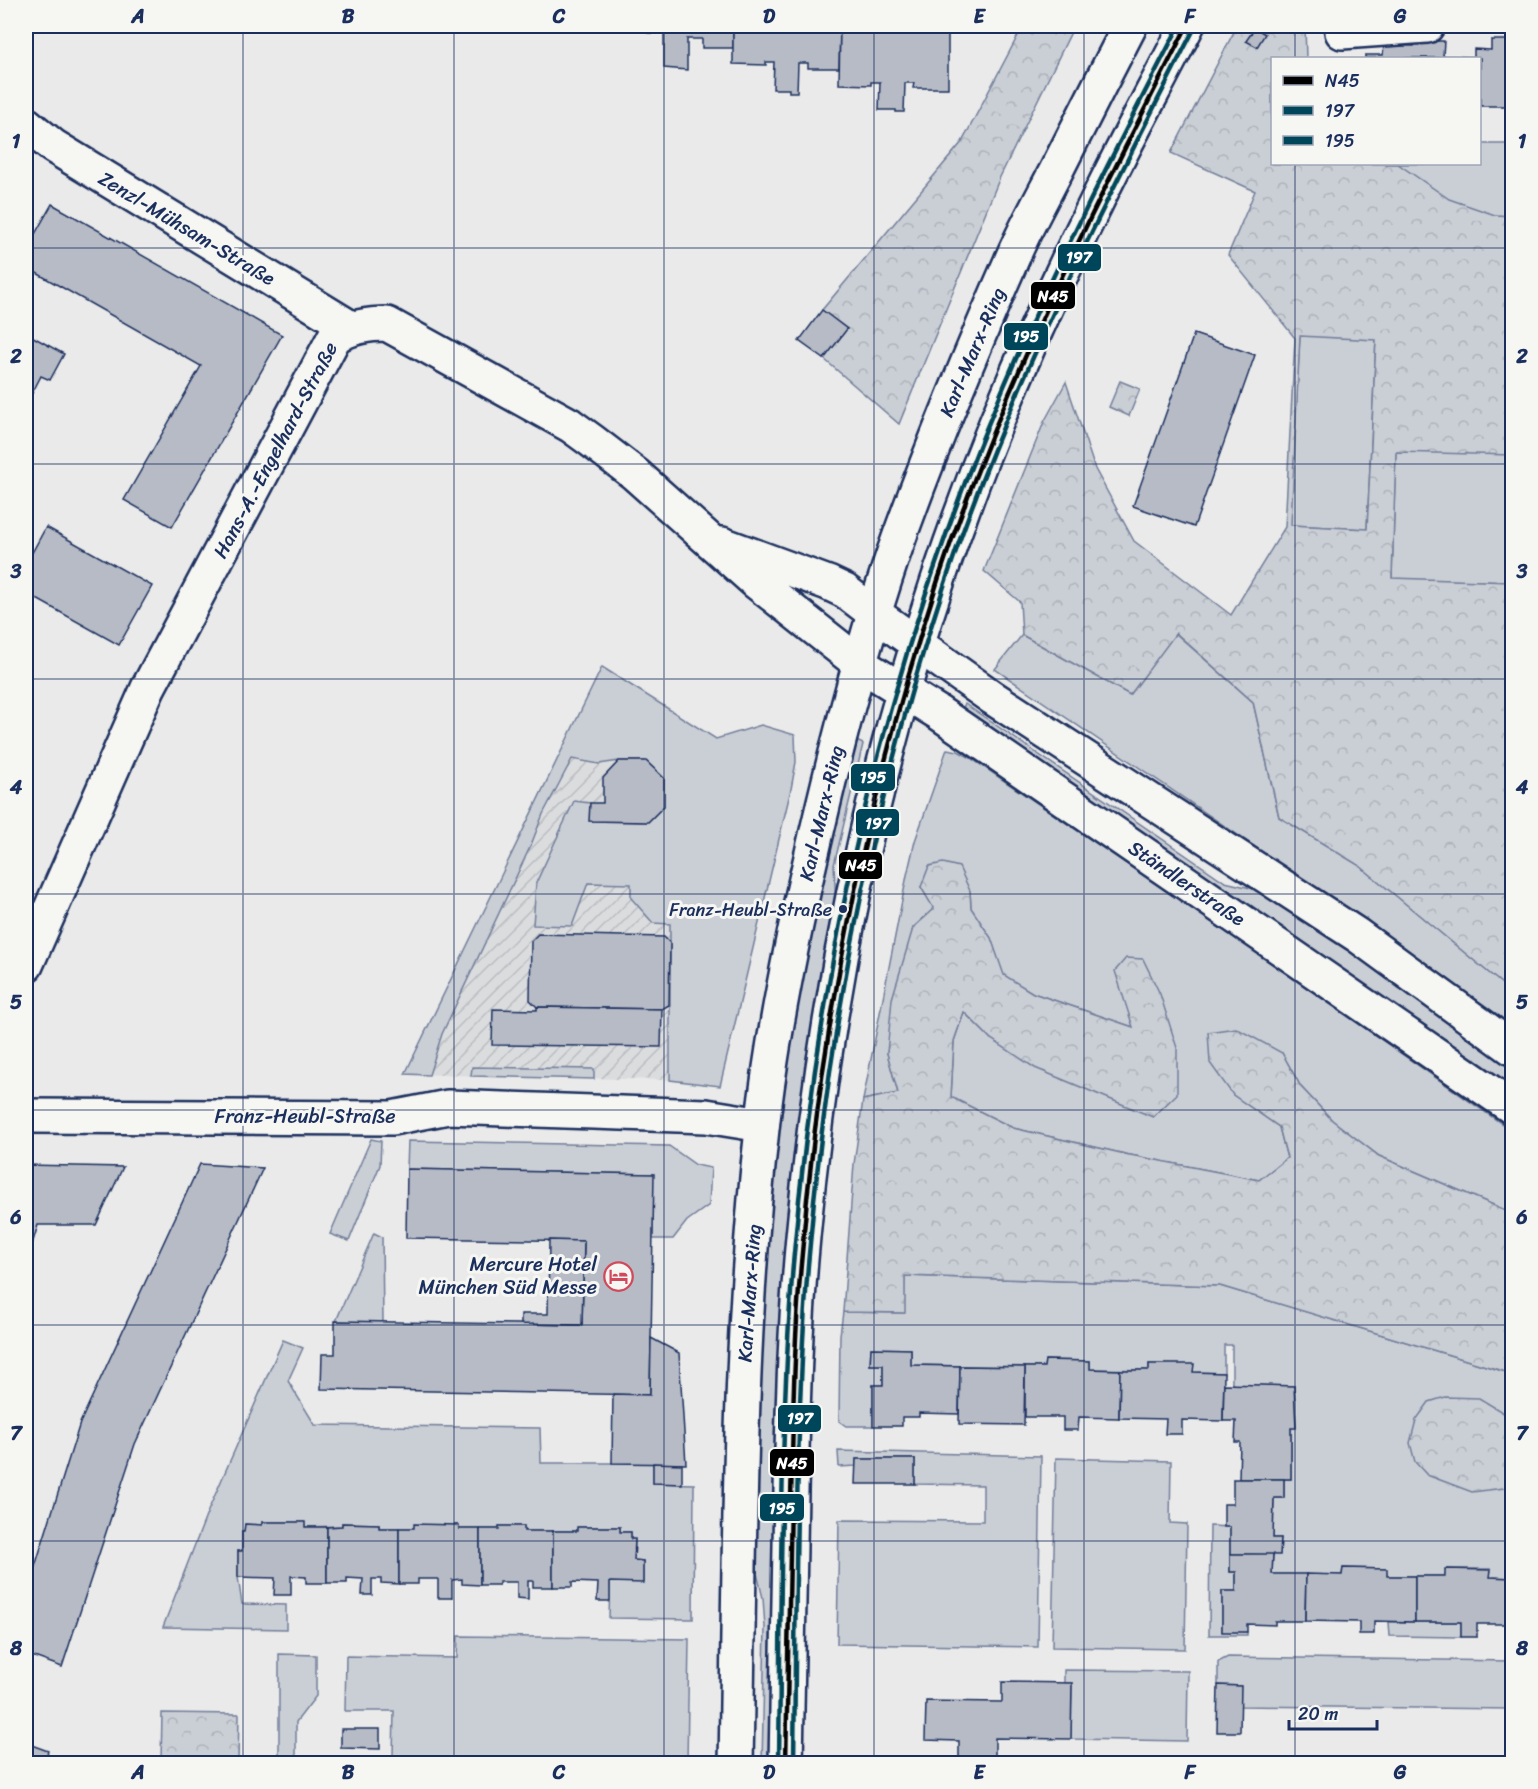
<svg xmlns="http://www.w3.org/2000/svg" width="1538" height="1789" viewBox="0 0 1538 1789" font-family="Sriracha,sans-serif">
<defs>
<pattern id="industrial-furrows" width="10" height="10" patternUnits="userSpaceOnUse" patternTransform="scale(1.5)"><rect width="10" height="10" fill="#dadcde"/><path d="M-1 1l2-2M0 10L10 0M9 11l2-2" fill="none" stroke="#babdc1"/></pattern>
<pattern id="forest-crowns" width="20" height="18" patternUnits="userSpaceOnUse" patternTransform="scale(1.5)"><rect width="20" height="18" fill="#caced5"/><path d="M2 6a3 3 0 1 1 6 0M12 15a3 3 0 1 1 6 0" fill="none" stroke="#adb1b9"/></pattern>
</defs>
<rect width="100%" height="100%" fill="#e9eae9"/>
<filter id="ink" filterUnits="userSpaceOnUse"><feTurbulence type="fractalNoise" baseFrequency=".0167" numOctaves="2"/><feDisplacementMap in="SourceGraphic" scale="12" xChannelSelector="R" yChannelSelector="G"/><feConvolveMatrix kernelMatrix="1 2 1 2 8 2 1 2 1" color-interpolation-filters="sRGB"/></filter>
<g filter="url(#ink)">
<path fill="url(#industrial-furrows)" d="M602,667L716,739L670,878V1080L405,1074Z"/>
<g fill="#caced5" stroke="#727e9a" stroke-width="1.5">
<path d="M1480,144H1512V216L1375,212V164H1480Z"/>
<path d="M1400,312L1512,316V582L1392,579Z"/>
<path d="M1300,335L1376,339L1367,529L1290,525Z"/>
<path d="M1175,633L1253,702L1279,817L1360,866L1512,992V1025L1441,974L995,669L1022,635L1130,695Z"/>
<path d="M602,667L716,739L761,725L795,735L796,762L791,789L720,1086L670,1080V924L653,923L631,898V884L588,883L572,926L533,925L536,883L574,801L590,803V821L648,822L664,806V778L646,761H619L599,764L572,759L543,814L531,845L442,1034L429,1075L405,1074Z"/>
<path d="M965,704L1225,882L1259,890L1375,969L1512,1070V1087L961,710Z"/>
<path d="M854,740L863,744L834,865L836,904L772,1763L762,1764L765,1627L763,1598L755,1565L760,1345L773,1170L789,1049L815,902Z"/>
<path d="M947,749L958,751L969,757L1260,955L1512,1131V1213L1379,1156L1332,1120L1301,1087L1282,1053L1233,1095L1279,1127L1287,1158L1259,1180L1125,1154L1013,1128L951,1097L954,1041L964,1012L991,1039L1133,1027L1033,993L1003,975L991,938L971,908L970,891L921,887L934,908L913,928L887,1053L898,1093L863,1100L907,875L915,841Z"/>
<path d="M472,1067L594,1069V1079L471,1076Z"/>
<path d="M371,1139L381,1141L380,1165L349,1241L330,1234Z"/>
<path d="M408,1141L669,1146L696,1165L711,1168L709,1205L687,1221L673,1239H653V1174L407,1169Z"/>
<path d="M374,1233L382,1237L383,1322L336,1321Z"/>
<path d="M905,1276L1220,1286L1506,1372L1512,1375V1578L1490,1577V1569H1446L1445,1576H1387L1386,1569L1343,1568L1342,1575L1272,1574L1273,1554H1280L1281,1538H1273L1274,1498H1284V1479H1291V1428L1296,1427L1294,1386L1232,1385V1345H1224V1373L1193,1372V1365L1149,1364V1370L1090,1369V1361L1045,1360L1044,1367L911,1365V1349L871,1348L870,1365H883V1385H873V1426H846L839,1421L840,1335L843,1312L904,1313Z"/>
<path d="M283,1340L303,1348L288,1381L315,1425L540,1428L541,1463H653V1483L694,1484L693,1619L609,1618L610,1582H643V1561L634,1560L635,1540L631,1539V1532H620V1527H578L577,1531H524V1526H499V1529H459L458,1525L414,1528H379V1524L342,1523V1526L305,1527L304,1522H262V1525L245,1524L244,1532H242V1551H238V1577L242,1604L286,1605V1629L163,1627L208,1511Z"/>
<path d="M838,1451L1041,1456L1038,1647L837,1644L839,1520L983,1521V1485L915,1484V1459H856V1466L839,1467Z"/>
<path d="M1056,1458L1171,1461L1170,1523L1187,1524L1185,1649L1052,1647Z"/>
<path d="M1210,1526L1230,1527V1572H1236V1591H1222V1631L1247,1632V1635H1209Z"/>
<path d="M1389,1622H1461V1637L1390,1636Z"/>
<path d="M458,1636L689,1639L687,1763L393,1757L394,1711H345L346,1656L457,1658Z"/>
<path d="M279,1654L316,1655V1696L296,1722V1763H279Z"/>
<path d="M1228,1657L1512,1661V1709L1240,1706V1686L1218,1685V1662Z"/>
<path d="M1064,1670L1188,1671L1187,1741L1071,1739L1072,1683H1064Z"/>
</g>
<g fill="url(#forest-crowns)" stroke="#727e9a" stroke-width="1.5" fill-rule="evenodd">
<path d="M1023,26H1074L1000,177L899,424L824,359L847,329L822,310L962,142Z"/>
<path d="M1237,26H1305L1306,58H1272V164H1398L1449,199L1495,215L1512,216V455L1396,452L1392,578L1512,582V992L1360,866L1279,817L1253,702L1176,633L1130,695L1022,635L1020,602L984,571L1044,422L1066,382L1095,469L1134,541L1231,615L1285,527L1295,338L1228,255L1255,191L1171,153ZM1300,336L1376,340L1367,529L1291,525Z"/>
<path d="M1120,381L1140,389L1129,416L1109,407Z"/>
<path d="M943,863L959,867L970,891L971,908L991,938L1004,975L1033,993L1133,1027L1115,971L1126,958L1143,959L1160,994L1177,1048V1094L1153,1117L1035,1068L991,1039L964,1012L954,1041L951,1097L1013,1128L1125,1154L1259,1180L1287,1158L1279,1127L1233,1095L1210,1063L1208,1032L1236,1028L1282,1053L1301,1087L1332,1120L1379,1156L1512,1213V1375L1506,1372L1220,1286L905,1276V1313L843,1312L854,1164L863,1100L898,1093L887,1053L892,999L913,928L934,909L921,887L929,866Z"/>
<path d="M1445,1397L1479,1398L1512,1418V1487L1472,1492L1427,1475L1415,1462L1410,1443L1416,1420L1429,1402Z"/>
<path d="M162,1713L239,1714L238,1762L161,1761Z"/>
</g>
<g fill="#b6bbc6" stroke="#1b2f5e" stroke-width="1.5">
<path d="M648,26H733V48H702V39H687V70L664,68V33H648Z"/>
<path d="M733,26H840L839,68H808V63H798L797,92H789V89H773L774,62H766V65L733,64Z"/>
<path d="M869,26H929V33H948V88H913L914,83H905L904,112H896V110H879L880,82H871V85L839,84L840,28H869Z"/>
<path d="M1255,28L1265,34L1257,47L1246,41Z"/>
<path d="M1491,40H1512V112V106H1480V58H1474V49L1491,50Z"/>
<path d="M1414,41H1444L1443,56L1474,57V58H1365V55H1383L1384,45L1414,46Z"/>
<path d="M52,204L282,335L172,527L124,500L201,366L26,267V250Z"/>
<path d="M822,310L847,329L824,359L799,341Z"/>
<path d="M26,333L64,354L50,380L41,376L26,405Z"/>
<path d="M1194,334L1255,355L1194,527L1133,506Z"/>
<path d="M46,527L152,586L119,645L26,593V564Z"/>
<path d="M619,761H646L664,778V806L648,822L589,821L590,803H603V778Z"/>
<path d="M538,934L664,937L670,943L669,1005L662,1009L537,1007L530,1000L531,941Z"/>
<path d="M537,1007L662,1009L661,1047L492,1045L493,1009L537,1010Z"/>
<path d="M200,1164L263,1168L135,1444L62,1667L26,1654V1592H27L80,1423Z"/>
<path d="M26,1165L123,1167L96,1225H38L26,1264Z"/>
<path d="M407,1169L654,1174L650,1395L321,1389L322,1354H335V1321L582,1325L584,1241L406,1238Z"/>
<path d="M549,1240L584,1241L582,1325L521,1324V1314H548Z"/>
<path d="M651,1338L679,1353L686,1464L612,1463L613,1394L650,1395Z"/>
<path d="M871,1348L911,1349V1365L960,1366L959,1414L919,1413V1417H902V1426H873V1385H883V1365H870Z"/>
<path d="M1045,1360L1090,1361V1369L1120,1370L1119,1418L1079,1417L1078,1430H1063V1417H1025V1367H1044Z"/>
<path d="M1149,1364H1194L1193,1372L1224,1373L1223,1421L1182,1420V1434H1165L1166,1419L1119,1418L1120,1370H1149Z"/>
<path d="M960,1366L1025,1367L1024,1425L959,1424Z"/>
<path d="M1224,1384L1294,1386L1296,1428H1291V1479H1239L1240,1442H1235L1236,1421H1223Z"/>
<path d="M856,1459H915V1484H855Z"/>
<path d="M653,1463L682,1464V1484L653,1483Z"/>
<path d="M1233,1479H1284V1498H1274L1273,1538H1281L1280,1555L1230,1554V1527H1224V1504H1233Z"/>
<path d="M262,1522H305V1527H327V1583H306V1577L291,1576V1595H274L275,1578L238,1577V1551H242V1532H244L245,1524L262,1525Z"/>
<path d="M342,1523L379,1524V1528H399V1584L381,1583V1579H372V1595H362L363,1579L347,1578V1583H327V1527L342,1526Z"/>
<path d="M414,1524L458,1525L459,1529H480V1585L462,1584V1579L452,1580V1598H438V1579H418V1584H399V1528H414Z"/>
<path d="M499,1526H524V1531H553V1587H533V1581H528V1599L517,1598V1582H499V1585H480V1529H499Z"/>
<path d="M577,1527H620V1532H631V1539H635L634,1560L643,1561V1583L610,1582V1601H597L598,1583L572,1582V1587H553V1531H577Z"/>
<path d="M1230,1554H1273L1272,1574H1306L1305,1621H1275V1625L1247,1624V1632H1222V1591H1236V1572H1230Z"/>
<path d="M1343,1568L1387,1569V1576H1415V1622L1374,1621V1634H1359V1622L1305,1621L1306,1574L1342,1575Z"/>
<path d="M1445,1569L1491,1570L1490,1577L1512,1578V1624H1477V1637H1461V1622H1415V1576H1445Z"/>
<path d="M1002,1682L1072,1683L1071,1739L995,1738V1764H959V1741L925,1740L926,1701L1002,1702Z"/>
<path d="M1218,1685L1241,1686L1240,1732H1217Z"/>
<path d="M341,1729H380V1749L341,1748Z"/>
<path d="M26,1743L48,1751L44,1764H26Z"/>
<rect x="1150" y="1759" width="29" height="5"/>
</g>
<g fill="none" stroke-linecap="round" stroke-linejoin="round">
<defs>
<g id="minor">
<path d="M1342,32L1427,26"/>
<path d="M26,124L53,146L351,328"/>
<path d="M722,544L828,583L845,591L875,614"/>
<path d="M26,965L148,688L335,336C353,327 367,324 387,324L570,425L592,441L635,474L755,581L860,664"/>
<path d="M26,1116L392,1118L448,1107L706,1116L762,1125"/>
</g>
<g id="major">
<path d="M875,614L993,698L1357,935L1512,1048"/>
<path d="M860,664L939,713L1512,1107"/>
<path d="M736,1764C740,1552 738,1340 762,1129C772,1036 791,944 812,853C835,752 860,653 893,555C929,452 971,352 1015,252C1027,225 1042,198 1056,171C1080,123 1105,74 1130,26"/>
<path d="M786,1764C787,1673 789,1582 791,1491C793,1406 795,1321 803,1237C823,1015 867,792 938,580C981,451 1035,325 1096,203C1125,143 1157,85 1187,26"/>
</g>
</defs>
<use href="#minor" stroke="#1b2f5e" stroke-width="38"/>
<use href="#major" stroke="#1b2f5e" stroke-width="38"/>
<use href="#minor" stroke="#f6f6f2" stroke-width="33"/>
<use href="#major" stroke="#f6f6f2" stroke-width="33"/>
<defs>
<path id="bus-1" d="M786,1764C787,1676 789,1588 791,1500C793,1422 794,1343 801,1264C820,1032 865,802 938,580C1002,387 1094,207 1187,26"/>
<path id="bus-2" d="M794,1764C796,1599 795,1429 808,1265C827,1033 872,804 945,583C1009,389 1101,210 1194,29"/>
<path id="bus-3" d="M779,1764C781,1598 780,1429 793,1264C814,1014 863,765 948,529C1010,354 1094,190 1179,26"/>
</defs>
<use href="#bus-1" stroke="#f6f6f2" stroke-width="9"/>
<use href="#bus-2" stroke="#f6f6f2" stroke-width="9"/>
<use href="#bus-3" stroke="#f6f6f2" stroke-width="9"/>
<use href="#bus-1" stroke="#000" stroke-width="4.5"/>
<use href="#bus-2" stroke="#00465a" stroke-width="4.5"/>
<use href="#bus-3" stroke="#00465a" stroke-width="4.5"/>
</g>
</g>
<path fill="none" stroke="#1b2f5e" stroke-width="1.5" stroke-opacity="0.55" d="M243,26V1764M454,26V1764M664,26V1764M874,26V1764M1084,26V1764M1295,26V58M1295,164V1764M26,248H1512M26,464H1512M26,679H1512M26,894H1512M26,1110H1512M26,1325H1512M26,1541H1512"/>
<defs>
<symbol id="hotel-ring" viewBox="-11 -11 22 22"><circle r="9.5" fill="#f6f6f2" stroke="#d1495b" stroke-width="1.5"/><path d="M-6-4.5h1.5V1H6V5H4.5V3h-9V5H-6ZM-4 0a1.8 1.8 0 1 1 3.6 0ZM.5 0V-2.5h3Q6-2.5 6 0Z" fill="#d1495b"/></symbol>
</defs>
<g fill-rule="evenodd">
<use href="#hotel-ring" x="602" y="1260" width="33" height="33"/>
</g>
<circle fill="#1b2f5e" stroke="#f6f6f2" stroke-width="2" cx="843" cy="909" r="5"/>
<g text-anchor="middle" stroke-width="6" stroke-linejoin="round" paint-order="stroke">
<g font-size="18" fill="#1b2f5e" stroke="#f6f6f2" text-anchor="end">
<text x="832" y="916">Franz-Heubl-Straße</text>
</g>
<g font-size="20" fill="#1b2f5e" stroke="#f6f6f2">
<text transform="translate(187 228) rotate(31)" y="7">Zenzl-Mühsam-Straße</text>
<text transform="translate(972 352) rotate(-67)" y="7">Karl-Marx-Ring</text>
<text transform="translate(275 450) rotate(-62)" y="7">Hans-A.-Engelhard-Straße</text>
<text transform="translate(821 813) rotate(-77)" y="7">Karl-Marx-Ring</text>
<text transform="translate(1187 883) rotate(34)" y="7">Ständlerstraße</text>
<text x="305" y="1123">Franz-Heubl-Straße</text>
<text transform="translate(749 1293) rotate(-86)" y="7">Karl-Marx-Ring</text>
</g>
<g font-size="20" fill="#1b2f5e" stroke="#f6f6f2" text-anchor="end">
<text x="597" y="1271">Mercure Hotel<tspan x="597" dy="23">München Süd Messe</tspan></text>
</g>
</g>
<g stroke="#f6f6f2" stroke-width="2">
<rect x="1057" y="243" width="45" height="29" rx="6" fill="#00465a"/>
<rect x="1030" y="281" width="46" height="29" rx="6" fill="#000"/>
<rect x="1003" y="322" width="46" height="29" rx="6" fill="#00465a"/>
<rect x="850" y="763" width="46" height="29" rx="6" fill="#00465a"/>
<rect x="855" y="808" width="45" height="29" rx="6" fill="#00465a"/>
<rect x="838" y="851" width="45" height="29" rx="6" fill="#000"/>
<rect x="777" y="1404" width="45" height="29" rx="6" fill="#00465a"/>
<rect x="769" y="1448" width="46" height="29" rx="6" fill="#000"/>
<rect x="759" y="1493" width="46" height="29" rx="6" fill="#00465a"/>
</g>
<g font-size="16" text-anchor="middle" font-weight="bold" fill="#fff">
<text x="1079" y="263">197</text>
<text x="1053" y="302">N45</text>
<text x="1026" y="342">195</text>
<text x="873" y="783">195</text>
<text x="878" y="829">197</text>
<text x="861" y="871">N45</text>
<text x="800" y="1424">197</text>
<text x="792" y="1469">N45</text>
<text x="782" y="1514">195</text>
</g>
<rect width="1538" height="1789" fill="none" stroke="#f6f6f2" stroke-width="66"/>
<rect x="1271" y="57" width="210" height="108" fill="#f6f6f2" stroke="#9ea6b7" stroke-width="1.5"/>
<rect x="1283" y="76" width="30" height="9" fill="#000000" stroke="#9ea6b7" stroke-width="1.5"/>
<text x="1325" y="87" font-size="18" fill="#1b2f5e">N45</text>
<rect x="1283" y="106" width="30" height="9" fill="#00465a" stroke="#9ea6b7" stroke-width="1.5"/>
<text x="1325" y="117" font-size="18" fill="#1b2f5e">197</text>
<rect x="1283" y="136" width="30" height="9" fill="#00465a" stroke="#9ea6b7" stroke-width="1.5"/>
<text x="1325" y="147" font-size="18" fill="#1b2f5e">195</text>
<path d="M1289 1720v9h88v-9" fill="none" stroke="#1b2f5e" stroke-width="3"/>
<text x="1298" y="1720" font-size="18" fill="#1b2f5e" stroke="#f6f6f2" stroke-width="4.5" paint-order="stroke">20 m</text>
<rect x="33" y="33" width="1472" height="1723" fill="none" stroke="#1b2f5e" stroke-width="2"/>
<g font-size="20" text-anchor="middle" font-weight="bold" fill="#1b2f5e">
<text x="138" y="23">A</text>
<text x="348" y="23">B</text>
<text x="559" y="23">C</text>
<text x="769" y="23">D</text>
<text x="979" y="23">E</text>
<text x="1190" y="23">F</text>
<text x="1400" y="23">G</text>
<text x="16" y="148">1</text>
<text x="1522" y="148">1</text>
<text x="16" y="363">2</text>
<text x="1522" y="363">2</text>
<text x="16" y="578">3</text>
<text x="1522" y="578">3</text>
<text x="16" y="794">4</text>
<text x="1522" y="794">4</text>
<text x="16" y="1009">5</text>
<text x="1522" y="1009">5</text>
<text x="16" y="1224">6</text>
<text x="1522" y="1224">6</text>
<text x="16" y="1440">7</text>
<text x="1522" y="1440">7</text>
<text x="16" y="1655">8</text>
<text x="1522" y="1655">8</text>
<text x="138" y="1779">A</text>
<text x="348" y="1779">B</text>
<text x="559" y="1779">C</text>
<text x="769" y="1779">D</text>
<text x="979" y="1779">E</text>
<text x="1190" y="1779">F</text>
<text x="1400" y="1779">G</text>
</g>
</svg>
